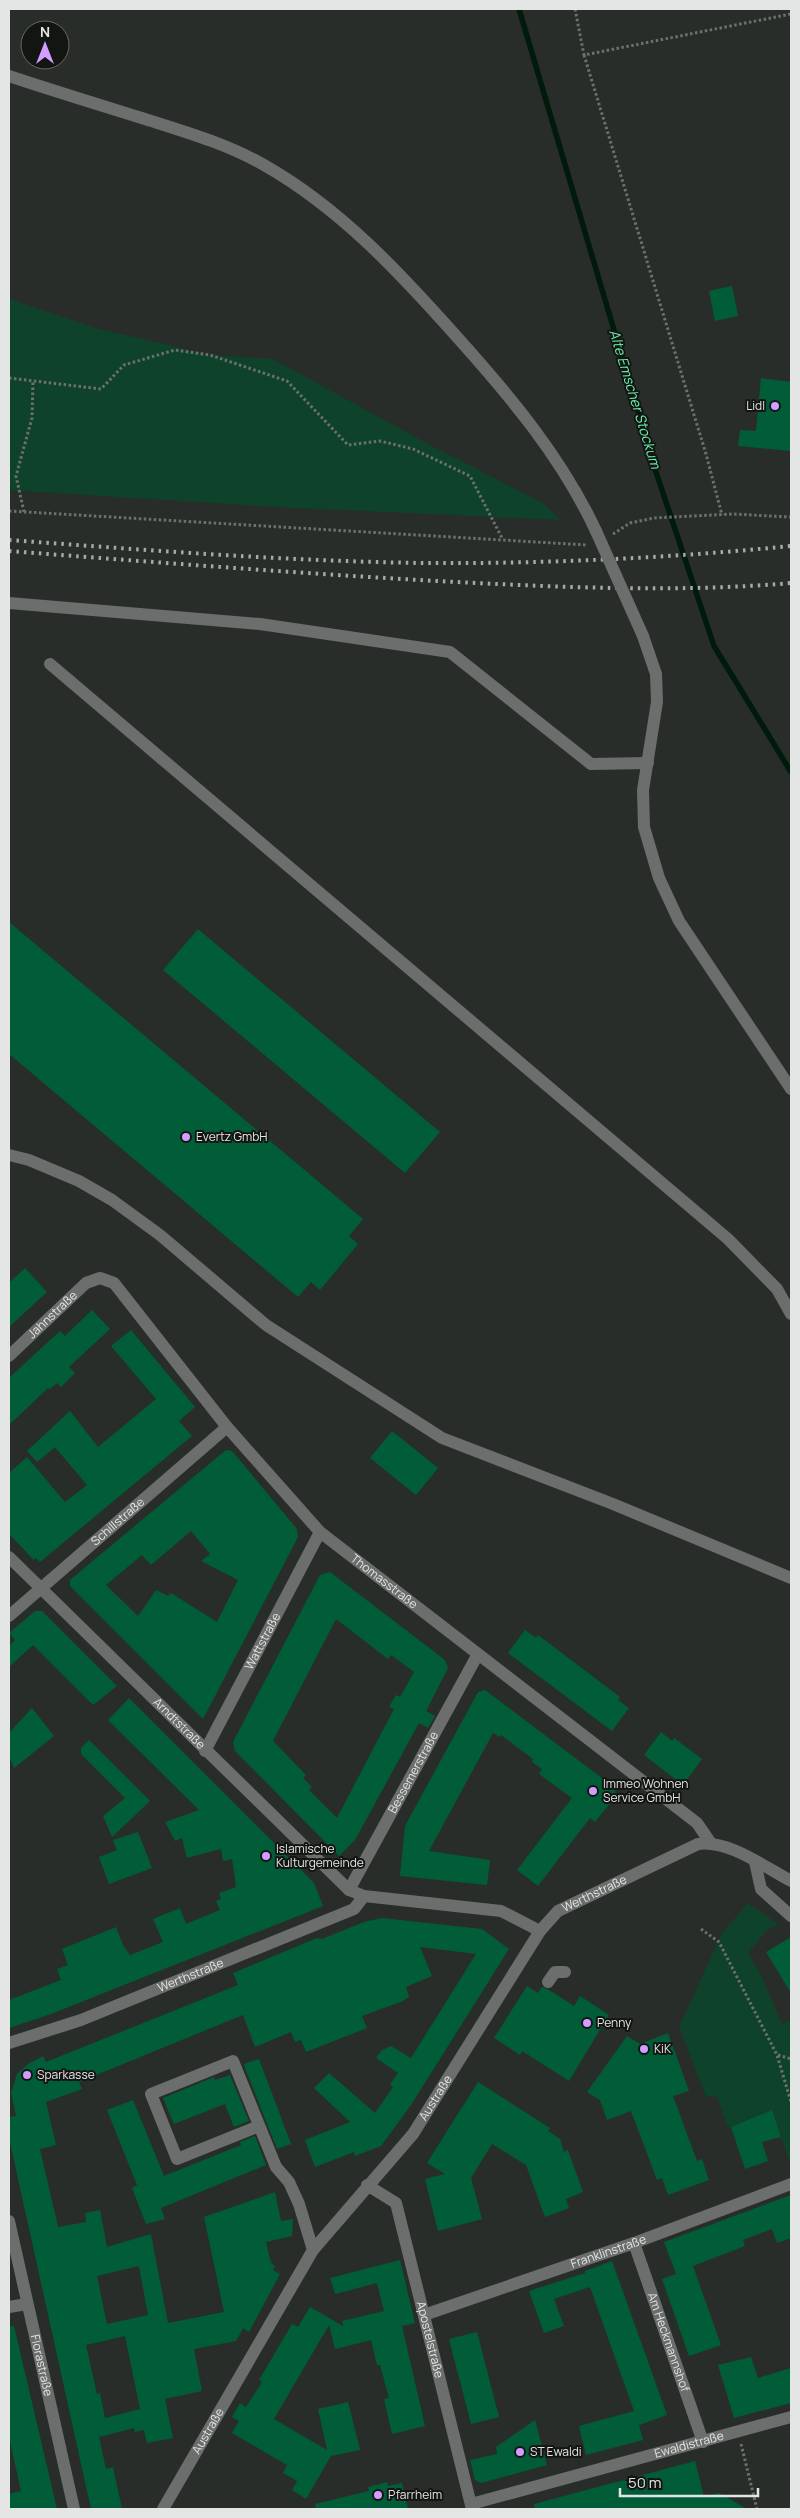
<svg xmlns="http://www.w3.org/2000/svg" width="800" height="2518" viewBox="0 0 800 2518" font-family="Manrope,sans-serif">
<rect width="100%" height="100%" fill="#282d2a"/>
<g fill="#0f422a">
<path d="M9,299L96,328L210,355L273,359L428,444L543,503L561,520L276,507L9,490Z"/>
<path d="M748,1903L779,1925L768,1929L748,1953L761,1975L782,2024L791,2020V2167L772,2110L728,2128L717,2097L706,2096L679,2027L722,1933Z"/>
</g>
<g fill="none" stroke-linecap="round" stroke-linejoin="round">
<path stroke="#001a0b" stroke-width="5.5" d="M519,9L656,472L714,646L791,772"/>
</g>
<g fill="#015d38" fill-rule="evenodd">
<path d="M732,286L738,316L715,321L709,291Z"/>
<path d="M761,378L791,382V451L738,446L740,430L756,431Z"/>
<path d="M9,922L363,1219L349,1236L358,1244L320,1290L311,1282L298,1297L9,1054Z"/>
<path d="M198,929L440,1132L405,1173L163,970Z"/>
<path d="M25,1268L47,1292L9,1327V1283Z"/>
<path d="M92,1310L110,1329L69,1367L75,1373L61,1387L57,1383L50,1389L48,1388L9,1425V1378L60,1331L65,1336Z"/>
<path d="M131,1330L195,1407L179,1421L192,1436L40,1562L36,1558L34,1560L9,1534V1473L27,1457L65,1502L87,1485L55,1447L37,1462L27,1451L70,1411L98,1447L156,1399L111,1346Z"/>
<path d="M392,1431L438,1468L416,1495L370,1458Z"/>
<path d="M226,1450L232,1451L297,1529L298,1537L203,1719L70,1586V1580ZM191,1531L210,1554L201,1561L238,1580L217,1622L171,1593L168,1596L156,1590L138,1616L106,1585L142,1555L151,1565Z"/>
<path d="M330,1572L445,1660L448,1668L426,1711L435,1716L428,1728L419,1723L355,1840L339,1856L235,1751L233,1742L320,1575ZM336,1619L388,1659L391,1655L414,1672L400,1697L396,1695L389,1707L394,1709L337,1818L309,1790L312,1787L303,1778L306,1775L273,1741Z"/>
<path d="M35,1611H42L117,1686L93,1705L33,1645L9,1667V1646L15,1640L9,1633Z"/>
<path d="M525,1630L536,1638L538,1635L620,1697L618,1700L629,1708L612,1731L508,1653Z"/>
<path d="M485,1690L615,1788L616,1796L595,1822L590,1818L538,1886L517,1870L572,1798L539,1774L542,1769L532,1762L533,1759L501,1735L500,1737L493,1733L429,1851L490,1860L487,1885L400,1876L405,1826L478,1692Z"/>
<path d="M129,1698L314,1883L323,1906L51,2014L9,2028V2000L61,1980L57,1969L68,1965L62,1949L116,1927L123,1945L130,1955L163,1942L153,1919L180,1908L186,1924L220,1910L216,1901L221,1899L219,1893L236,1887L232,1859L223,1861L221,1849L187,1858L182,1838L175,1841L165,1822L199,1810L108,1720Z"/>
<path d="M32,1708L54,1736L14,1768L9,1756V1733Z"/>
<path d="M661,1732L672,1741L674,1738L702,1759L683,1785L644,1755Z"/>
<path d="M89,1740L150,1801L112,1837L103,1816L125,1798L81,1754V1748Z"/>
<path d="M138,1832L152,1868L109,1884L99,1857L117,1850L113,1840Z"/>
<path d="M382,1918L482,1929L509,1949L411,2105L381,2146L355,2156L354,2152L315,2167L305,2140L350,2122L314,2088L329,2073L375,2113L393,2087L390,2084L398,2073L376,2058L382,2050L391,2046L411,2058L476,1954L420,1947L432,1976L406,1987L409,1997L403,2001L362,2016L367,2028L306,2052L301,2040L295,2042L291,2032L255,2047L243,2015L79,2082L82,2089L46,2102L56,2145L40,2149L58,2227L86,2222L85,2213L100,2210L107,2247L151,2234L168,2323L224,2312L204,2217L275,2192L281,2221L293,2219L292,2236L266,2242L271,2263L275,2266L273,2270L280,2274L249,2332L243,2328L236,2341L194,2349L202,2391L165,2399L173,2438L147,2443L144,2430L135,2432L134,2428L99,2437L106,2469L113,2467L122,2509H91L9,2138V2117L16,2116L11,2093L17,2074L28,2064L43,2056L46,2062L238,1985L233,1973L317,1938L322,1939L364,1922ZM139,2266L148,2315L107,2324L97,2276ZM125,2336L140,2409L105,2418L100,2393L97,2394L86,2345Z"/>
<path d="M791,1937V1993L766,1952Z"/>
<path d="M527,1986L538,1993L542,1987L549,1990L574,2006L580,1996L609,2015L569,2081L522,2051L520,2055L494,2038Z"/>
<path d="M668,2033L689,2091L673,2096L697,2161L702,2159L709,2180L668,2195L662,2178L657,2180L631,2111L607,2120L600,2100L587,2092L627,2036L640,2044Z"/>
<path d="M259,2059L291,2144L277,2149L245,2068L244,2064Z"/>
<path d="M230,2075L249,2121L234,2127L225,2104L174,2124L163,2098L214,2077L215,2080Z"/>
<path d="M478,2082L550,2128L548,2131L560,2139L564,2152L568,2150L583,2192L566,2199L569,2208L545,2217L526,2165L492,2144L471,2178L482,2219L438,2231L425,2179L445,2174L427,2163Z"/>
<path d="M133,2100L164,2176L241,2145L240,2142L255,2136L266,2165L161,2208L165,2219L146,2224L132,2188L137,2185L107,2110Z"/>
<path d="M772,2110L781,2137L762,2142L768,2161L745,2169L731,2127Z"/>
<path d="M791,2195V2238L777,2243L772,2229L743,2240L745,2246L693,2266L721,2345L689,2356L662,2279L676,2274L664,2242Z"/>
<path d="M400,2260L415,2323L402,2326L425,2426L392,2434L384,2399L389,2398L380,2365H377L371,2340L335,2349L329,2325L274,2419L327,2450L318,2409L348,2402L360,2450L331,2456L306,2499L292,2490L297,2481L283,2473L287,2465L232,2433L239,2421L232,2417L240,2403L246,2407L262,2382L259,2380L292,2324L298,2327L310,2307L343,2326L342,2321L384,2311L377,2283L335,2294L330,2278Z"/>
<path d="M612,2261L667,2415L639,2425L643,2440L586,2455L579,2426L634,2411L590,2287L554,2299L564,2326L544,2333L529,2291L585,2273V2271Z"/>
<path d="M9,2326H14L57,2509H9V2494L21,2491L9,2437Z"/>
<path d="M477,2332L499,2417L471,2424L449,2339Z"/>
<path d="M751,2357L758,2378L791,2368V2403L734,2418L718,2365Z"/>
<path d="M535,2420L547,2465L481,2483L475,2480L470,2460L497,2454L496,2447Z"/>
<path d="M695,2461L704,2497L719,2493L747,2509H535L534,2504Z"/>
<path d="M387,2482L388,2486L402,2483L408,2509H316L315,2504L369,2491L368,2487Z"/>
</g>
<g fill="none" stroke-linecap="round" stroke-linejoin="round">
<g stroke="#6c706e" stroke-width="3" stroke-dasharray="2.5 2.5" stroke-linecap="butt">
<path d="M575,9L584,55L791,14"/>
<path d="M584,55L706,454L722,515"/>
<path d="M9,378L101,389L124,365L175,350L210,355L287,381L348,445L380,441L413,449L470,476L502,538"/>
<path d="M9,511L587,545"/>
<path d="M24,512L16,476L32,418L33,381"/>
<path d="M613,534L630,523L654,518L732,514L791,517"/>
<path d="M701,1929L719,1942L777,2055L791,2102"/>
<path d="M778,2055L791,2059"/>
<path d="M741,2444L757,2509"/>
</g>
<g stroke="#6b6e6c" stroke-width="12">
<path d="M9,76C54,91 100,105 145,119C186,132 227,144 264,165C340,208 400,273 457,337C510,396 562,458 596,531"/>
<path d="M9,603L260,624L450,652L591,764L648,763"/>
<path d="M643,636L656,674L657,702L643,790L644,827L659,878L679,921L791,1089"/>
<path d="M50,664L728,1239L777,1289L791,1314"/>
<path d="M9,1155L29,1160L79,1181L112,1200L160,1235L266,1325L442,1438L613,1504L791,1578"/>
<path id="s1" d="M9,1356L86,1283L100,1278L114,1283L227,1427L320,1532L697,1823L710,1842"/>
<path id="s2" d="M9,1557L349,1890L364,1896L501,1911L540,1931"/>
<path id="s3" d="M9,1616L227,1427"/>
<path id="s4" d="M205,1751L320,1532"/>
<path d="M755,1862L761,1889L791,1916"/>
<path id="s5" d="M349,1890L478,1654"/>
<path d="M548,1982L555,1972H565"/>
<path id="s6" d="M9,2043L81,2020L354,1909L364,1896"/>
<path d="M259,2126L177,2159L151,2094L233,2061L276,2167L289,2182L299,2204L313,2250"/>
<path id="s7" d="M367,2185L396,2203L472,2509"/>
<path id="s8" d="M9,2221L74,2509"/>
<path id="s9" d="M634,2243L703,2442"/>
<path d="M9,2307L27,2304"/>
<path id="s10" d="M424,2315L634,2243L791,2184"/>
<path id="s11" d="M471,2504L791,2417"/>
<path id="s12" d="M163,2509L313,2250L413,2134L540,1931L558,1911L698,1844C729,1840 763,1866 791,1881"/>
</g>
<g stroke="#a6aaa8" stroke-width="4" stroke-dasharray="2.5 5" stroke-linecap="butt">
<path d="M9,540C146,550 284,561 422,563C545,564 669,558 791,546"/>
<path d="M9,551C151,562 294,573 437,581C554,587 675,593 791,583"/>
</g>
<path stroke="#6b6e6c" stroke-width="12" d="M596,531L643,636"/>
</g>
<g fill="#d19dfe" stroke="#131513" stroke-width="2">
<circle cx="775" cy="406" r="5"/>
<circle cx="186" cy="1137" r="5"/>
<circle cx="593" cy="1791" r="5"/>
<circle cx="266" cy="1856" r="5"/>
<circle cx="587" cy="2023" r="5"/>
<circle cx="644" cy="2049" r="5"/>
<circle cx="27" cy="2075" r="5"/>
<circle cx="520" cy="2452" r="5"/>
<circle cx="378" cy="2495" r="5"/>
</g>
<g text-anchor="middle" stroke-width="4" stroke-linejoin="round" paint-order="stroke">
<g font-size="12" fill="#e3e6e4" stroke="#131513" text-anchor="start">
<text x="765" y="410" text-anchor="end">Lidl</text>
<text x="196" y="1141">Evertz GmbH</text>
<text x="603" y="1788">Immeo Wohnen<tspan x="603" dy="14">Service GmbH</tspan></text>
<text x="276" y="1853">Islamische<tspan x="276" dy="14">Kulturgemeinde</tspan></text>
<text x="597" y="2027">Penny</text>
<text x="654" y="2053">KiK</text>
<text x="37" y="2079">Sparkasse</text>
<text x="530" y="2456">ST Ewaldi</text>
<text x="388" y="2499">Pfarrheim</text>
</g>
<g font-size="12" fill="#e3e6e4" stroke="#131513">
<text dy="4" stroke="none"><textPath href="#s1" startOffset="60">Jahnstraße</textPath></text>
<text dy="4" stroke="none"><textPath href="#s3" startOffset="144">Schillstraße</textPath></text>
<text dy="4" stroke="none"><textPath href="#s1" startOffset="540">Thomasstraße</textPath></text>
<text dy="4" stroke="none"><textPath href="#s4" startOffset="124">Wattstraße</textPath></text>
<text dy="4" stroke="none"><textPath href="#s2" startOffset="238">Arndtstraße</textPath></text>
<text dy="4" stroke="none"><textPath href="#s5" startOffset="134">Bessemerstraße</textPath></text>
<text dy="4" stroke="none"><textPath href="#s12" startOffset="759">Werthstraße</textPath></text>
<text dy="4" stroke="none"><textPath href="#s6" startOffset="194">Werthstraße</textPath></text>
<text dy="4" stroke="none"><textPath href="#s12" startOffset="495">Austraße</textPath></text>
<text dy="4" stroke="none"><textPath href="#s10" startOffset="195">Franklinstraße</textPath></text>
<text dy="4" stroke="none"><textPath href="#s7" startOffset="175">Apostelstraße</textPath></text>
<text dy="4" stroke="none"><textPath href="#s9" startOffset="105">Am Heckmannshof</textPath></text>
<text dy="4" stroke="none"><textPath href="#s8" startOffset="148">Florastraße</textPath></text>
<text dy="4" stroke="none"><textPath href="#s12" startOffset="90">Austraße</textPath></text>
<text dy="4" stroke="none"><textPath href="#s11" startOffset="226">Ewaldistraße</textPath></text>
</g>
<g font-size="14" font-style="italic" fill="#69eea8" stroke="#131513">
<text transform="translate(635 399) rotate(73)" y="5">Alte Emscher Stockum</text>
</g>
</g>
<rect width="800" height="2518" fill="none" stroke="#e3e6e4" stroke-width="20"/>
<g transform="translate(45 45)"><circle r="24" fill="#131513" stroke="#666967"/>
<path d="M0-4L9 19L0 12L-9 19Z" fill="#d19dfe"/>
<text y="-8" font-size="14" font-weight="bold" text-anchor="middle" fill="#e3e6e4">N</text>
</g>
<path d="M620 2488v8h138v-8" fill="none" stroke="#e3e6e4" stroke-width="2.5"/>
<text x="628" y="2488" font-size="15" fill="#e3e6e4" stroke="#131513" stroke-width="4" paint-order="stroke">50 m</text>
</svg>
